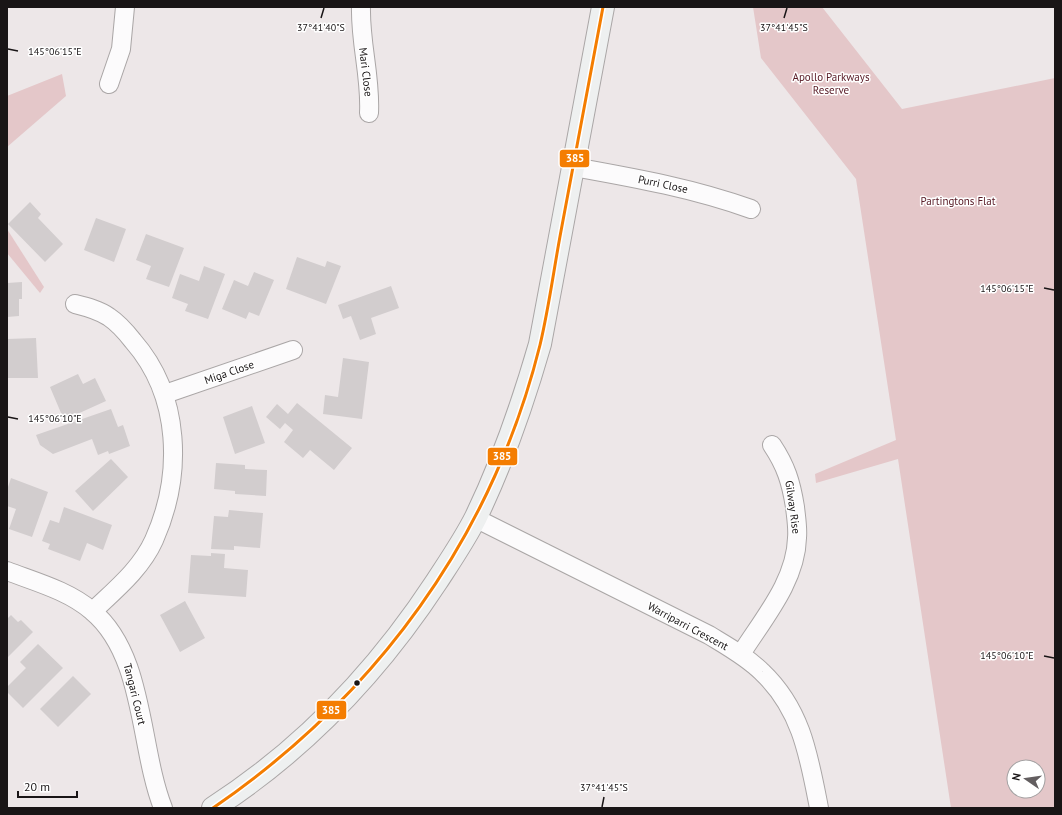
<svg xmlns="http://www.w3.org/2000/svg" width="1062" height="815" viewBox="0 0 1062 815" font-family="'PT Sans',sans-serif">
<rect width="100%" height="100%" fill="#ede7e8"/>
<g fill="#e4c7c9" fill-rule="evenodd">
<path d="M753,7H822L902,109L1055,78V808H951L898,459L816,483L815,474L896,440L856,179L761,58ZM1014,767H1038V791H1014Z"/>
<path d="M62,74L66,96L7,147V96Z"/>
<path d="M7,229L44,287L40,293L7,253Z"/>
</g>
<g fill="#d2cdce">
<path d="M30,202L41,214L38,218L63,244L45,262L8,224Z"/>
<path d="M96,218L126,229L114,262L84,250Z"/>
<path d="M146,234L184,248L169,287L146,279L151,266L136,260Z"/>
<path d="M297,257L325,267L327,261L341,266L326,304L286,289Z"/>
<path d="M204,266L225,274L208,319L185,311L188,304L172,298L180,274L199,281Z"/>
<path d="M254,272L274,280L259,316L249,312L246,319L222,309L234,280L248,286Z"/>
<path d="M22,282V299H19V316L7,317V283Z"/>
<path d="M391,286L399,308L371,318L376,334L360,340L351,316L343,319L338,305Z"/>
<path d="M36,338L38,378H7V339Z"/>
<path d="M343,358L369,362L362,419L323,414L325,395L338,397Z"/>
<path d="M78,374L83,384L95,378L106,401L64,420L50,387Z"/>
<path d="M297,403L352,448L334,470L310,450L303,458L284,442L293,430L285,423L280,429L266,417L277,404L288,414Z"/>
<path d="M252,406L265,443L235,454L223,417Z"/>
<path d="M111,409L118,427L123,425L130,446L109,454L108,451L98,455L92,439L53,454L40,445L36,435Z"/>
<path d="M111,459L128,477L93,511L75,491Z"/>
<path d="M216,463L245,465V469L267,470L266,496L235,494V491L214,489Z"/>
<path d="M11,478L48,492L32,537L9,529L16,509L7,506V490Z"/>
<path d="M64,507L112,525L103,550L87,543L80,561L48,549L50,544L42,541L50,520L59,523Z"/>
<path d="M229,510L263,513L260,548L234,546V550L211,549L214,516L228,517Z"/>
<path d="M211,553L225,554L224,568L248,570L246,597L188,593L191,555L211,556Z"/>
<path d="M185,601L205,638L180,652L160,615Z"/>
<path d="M11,615L18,622L21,620L33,632L7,658V619Z"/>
<path d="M38,644L63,668L23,708L7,692V687L26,668L20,662Z"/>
<path d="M73,676L91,694L58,727L40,709Z"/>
</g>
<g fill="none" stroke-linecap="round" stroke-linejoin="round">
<defs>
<g id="street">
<path d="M361,7C360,43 371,77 369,113"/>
<path d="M109,84L121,49L125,7"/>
<path d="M574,167C635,178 692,188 751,209"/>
<path d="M75,304C87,307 99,310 109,317C118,323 126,332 133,341C181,396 183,475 154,540C141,569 115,590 93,611"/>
<path d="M165,394L293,350"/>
<path d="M475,518L709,635C727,646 747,657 762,672C802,710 809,757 819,808"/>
<path d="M7,571C36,582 69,591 92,611C145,655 139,747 163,808"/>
<path d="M741,654C763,619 796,581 797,538C798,528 796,517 795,507C791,482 786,466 772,445"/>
</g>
<path id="secondary" d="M213,808C303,750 378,671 437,581C450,561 465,539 476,517C503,461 523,403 540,344L603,7"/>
</defs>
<use href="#street" stroke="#aaa6a6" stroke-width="20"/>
<use href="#secondary" stroke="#aaa6a6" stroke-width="24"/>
<use href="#street" stroke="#fcfbfc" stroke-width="18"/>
<use href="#secondary" stroke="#eef0f0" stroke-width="22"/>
<defs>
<path id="bus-1" d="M213,808C376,696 492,538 540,345C549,307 554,268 561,231C575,156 589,82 603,7"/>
</defs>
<use href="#bus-1" stroke="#fff" stroke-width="6"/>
<use href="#bus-1" stroke="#f47d01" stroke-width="3"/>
</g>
<path fill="none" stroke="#191516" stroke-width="1.5" d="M321,18L324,8M784,18L787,8M8,49L18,51M1044,288L1054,290M8,417L18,419M1044,656L1054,658M602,807L604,797"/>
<circle fill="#191516" stroke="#fff" stroke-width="1.5" cx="357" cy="683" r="3.5"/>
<g text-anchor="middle" stroke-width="3" stroke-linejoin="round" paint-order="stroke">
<g font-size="11" fill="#191516" stroke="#fff">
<text transform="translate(366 72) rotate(83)" y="4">Mari Close</text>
<text transform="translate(663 184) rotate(12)" y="4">Purri Close</text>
<text transform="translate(229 372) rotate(-19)" y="4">Miga Close</text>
<text transform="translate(793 507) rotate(82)" y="4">Gilway Rise</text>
<text transform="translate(688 626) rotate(28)" y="4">Warriparri Crescent</text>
<text transform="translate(135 694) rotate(76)" y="4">Tangari Court</text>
</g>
<g font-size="11" fill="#571924" stroke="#fff">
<text x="831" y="81">Apollo Parkways<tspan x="831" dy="13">Reserve</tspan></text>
<text x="958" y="205">Partingtons Flat</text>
</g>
</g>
<g font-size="10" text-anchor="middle" fill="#191516" stroke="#fff" stroke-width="3" stroke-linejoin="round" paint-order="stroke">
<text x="321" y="31">37°41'40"S</text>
<text x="784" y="31">37°41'45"S</text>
<text x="55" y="55">145°06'15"E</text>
<text x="1007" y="292">145°06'15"E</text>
<text x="55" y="422">145°06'10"E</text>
<text x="1007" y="659">145°06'10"E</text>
<text x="604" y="791">37°41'45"S</text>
</g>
<g stroke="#fff" stroke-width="1.5">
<rect x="559" y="149" width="31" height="19" rx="4" fill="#f47d01"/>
<rect x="487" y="447" width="31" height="19" rx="4" fill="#f47d01"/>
<rect x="316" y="700" width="31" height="20" rx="4" fill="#f47d01"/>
</g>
<g font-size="11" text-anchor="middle" font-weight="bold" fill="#fff">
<text x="575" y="162">385</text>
<text x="502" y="460">385</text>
<text x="331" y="714">385</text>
</g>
<rect width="1062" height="815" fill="none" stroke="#191516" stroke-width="16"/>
<g transform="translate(1026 779) rotate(283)"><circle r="19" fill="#ffffff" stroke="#a3a1a2"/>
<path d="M0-3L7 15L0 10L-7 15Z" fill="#635e60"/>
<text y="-6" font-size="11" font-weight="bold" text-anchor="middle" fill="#191516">N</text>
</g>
<path d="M18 791v6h59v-6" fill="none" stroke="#191516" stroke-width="2"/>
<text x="24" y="791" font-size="12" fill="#191516" stroke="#ffffff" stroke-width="3" paint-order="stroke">20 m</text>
</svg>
